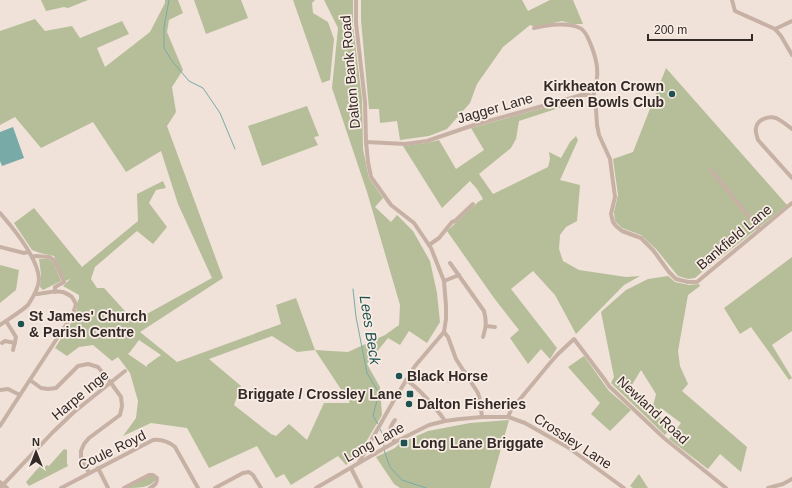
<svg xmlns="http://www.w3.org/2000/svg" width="792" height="488" viewBox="0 0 792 488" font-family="Helvetica,sans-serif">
<rect width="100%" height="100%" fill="#f0e2d8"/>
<g fill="#b5be99" fill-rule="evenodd">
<path d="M41,0H88L68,8L64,7L46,11Z"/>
<path d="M165,0H178L183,13L169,20L167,32L183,70L172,87L176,112L167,126L223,278L140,332L177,362L281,324L276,305L296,298L315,350L348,352L385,335L399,325L400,305L367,192L332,88L338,28L324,0H353V26L362,99L363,149L369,178L383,198L375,207L391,222L397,215L413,231L430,261L437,293L440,322L427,343L409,331L400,345L388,338L367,364L380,387L382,415L357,457L346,465L338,456L291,485L284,474L276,478L257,446L209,468L187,428L151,423L123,436L136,418L138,401L130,373L118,357L112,361L93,345L79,347L67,356L55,348L76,315L78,299L79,300V295L63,286L70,279L65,281L54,256L40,253L32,250L14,223L34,208L82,267L138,221L137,194L163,181L166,188L156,190L149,203L167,227L153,244L137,231L95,267L91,279L97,288H104L134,321L212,278L178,204L161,151L126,172L93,122L41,148L15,117L0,125V31L35,19L45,31L72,26L80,38L122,21L129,34L97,48L105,67L150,32L165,3ZM272,336L297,352L315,350L350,403H324L307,440L289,424L276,436L271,434L234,405L241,386L209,359ZM139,340L161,355L147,365V367L128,354L130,352Z"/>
<path d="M194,0H241L248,18L206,34Z"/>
<path d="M293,0H315L312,3L313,13L328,22L334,39L330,80L322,83Z"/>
<path d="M361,0H522L528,11L550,0H573L583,24H572L562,21L536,27L530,25L503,47L477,84L470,103L447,129L429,136L400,140L397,121L380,123L379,109H369L361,20Z"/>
<path d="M666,68L787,205L702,272L695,278L688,279L678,276L656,249L641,235L622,228L615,221L614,212L618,195L613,159L633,152Z"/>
<path d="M583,97L565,106L519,121L516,139L511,148L479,174L493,194L548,167L550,159L549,152L561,158L570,142L576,136L578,140L560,180L580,185L577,221L566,227L560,235L559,249L563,261L579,270L626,277L640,276L624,285L576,334L555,295L533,271L511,289L557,348L550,359L541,349L528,364L510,338L519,330L494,298L447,231L478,202L483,199L477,189L470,181L442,208L403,146L427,143L439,140L456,169L484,150L471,128Z"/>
<path d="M307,106L319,136L314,137L318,145L262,166L248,126Z"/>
<path d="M792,257V331L772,345L792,378L789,380L751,327L740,334L724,308Z"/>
<path d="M39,259H48L53,262L61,281L43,290L40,287L41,274Z"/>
<path d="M0,265L19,270L16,290L0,303Z"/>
<path d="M668,276L675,282L689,285L699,284L700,286L688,295L678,351L680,366L688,384L682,391L747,447L741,472L720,454L708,469L669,439L681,423L661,408L657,413L669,430L665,435L611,383L614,377L601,312L626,290L648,279ZM641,370L656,394L653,406L630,388Z"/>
<path d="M584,356L609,391L631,410L610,431L591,414L600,403L568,367Z"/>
<path d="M509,420L490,488H400L394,484L376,457L395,448L399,444L428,431L470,423Z"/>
<path d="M64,449L67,450V463L68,466L29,486L26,482L40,466L43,468L47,465L49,466Z"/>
<path d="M639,474L648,488H633L630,486Z"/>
<path d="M150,476H153L156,479C151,488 137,488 127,488Z"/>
</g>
<path fill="#78aba8" d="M13,127L24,158L2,166L0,161V132Z"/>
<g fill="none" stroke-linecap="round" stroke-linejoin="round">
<g stroke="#78aba8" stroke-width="1">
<path d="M169,0L164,27V48L172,61L189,81L203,88L220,113L235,149"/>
<path d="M353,289L356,317L367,373L379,393L373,416L378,424"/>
<path d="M380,429L383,435L384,447"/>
<path d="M384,450L390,467L402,480L426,488"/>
</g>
<g stroke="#c7b1a5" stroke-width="4">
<path d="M356,0V23L365,102L366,142L368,162L371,177L391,205L414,223L431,248L444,281L446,306V319L444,332L415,366L394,400L359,462"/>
<path d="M732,0L735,11L775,29L781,36L792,55"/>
<path d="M534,28C549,25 566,22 580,28C588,31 596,58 597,67C598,77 596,88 593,97"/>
<path d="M775,29L792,21"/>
<path d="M792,129C787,125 782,121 776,118C769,116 757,119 756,128C755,132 757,136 758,140L792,178"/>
<path d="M366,142L405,144L427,141L474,125L582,95H589L593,97L596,109L597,125L599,135L610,159L615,197L611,214L613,222L616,226L622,231L641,238L653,250L669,272L676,279L688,282H697L792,203"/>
<path d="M711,170L759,229"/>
<path d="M0,213C14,229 38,258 39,279C39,287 32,299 28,305C22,311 7,320 0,325"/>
<path d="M429,245L439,238L452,222L455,221L473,204"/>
<path d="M0,247L24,253L29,252"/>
<path d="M32,257L36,256L49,257L54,260L64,282L55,287V292"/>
<path d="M450,263L484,311C487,322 486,327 483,337"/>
<path d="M444,281L459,275"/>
<path d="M6,321L16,337L13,350"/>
<path d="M486,326L495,327"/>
<path d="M444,332L448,337L456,359L478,393L480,400L482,417"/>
<path d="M2,343L5,341L15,343"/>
<path d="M30,380L41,388L48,389L56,388L78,366L88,364L98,367L111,383L121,397L122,406L120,415L89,438L84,444L81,451V457L89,473"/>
<path d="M406,380C418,387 437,409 445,421"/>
<path d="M449,381L465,372"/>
<path d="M0,390L8,389L20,395"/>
<path d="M508,417L511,410L550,363L558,354L574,339L605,380L609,386L664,438L726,488"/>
<path d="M395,420C388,429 389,433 395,442"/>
<path d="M0,426L20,395L73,314L76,304L72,297C69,295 66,293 63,292C53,290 44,294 35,294"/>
<path d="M370,443L375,454"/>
<path d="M98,468L108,488"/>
<path d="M351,468L361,488"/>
<path d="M0,482L7,488"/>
<path d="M0,488L53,432L74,412L125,371"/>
<path d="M61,488L153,440C162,439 168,441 175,447L198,488"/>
<path d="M124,488L149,475H153L157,478C157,484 155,485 150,488"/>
<path d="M215,488L243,473L249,472L253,475L261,488"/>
<path d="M316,488L395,442L429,425L445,421L460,419L482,417H508L525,423L569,448L624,488"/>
<path d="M768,488L783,484L792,479"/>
</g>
</g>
<g fill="#1e5250" stroke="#f8ece4" stroke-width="1.5">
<circle cx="672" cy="94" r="4"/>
<circle cx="21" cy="324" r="4"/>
<circle cx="399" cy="376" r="4"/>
<rect x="406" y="390" width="8" height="8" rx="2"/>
<circle cx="409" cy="404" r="4"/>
<rect x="400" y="439" width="8" height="8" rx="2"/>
</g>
<g text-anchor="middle" stroke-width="3.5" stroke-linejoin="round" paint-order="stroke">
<g font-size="14" fill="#332926" stroke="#f8ece4">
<text transform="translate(350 72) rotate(-95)" y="5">Dalton Bank Road</text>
<text transform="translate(495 108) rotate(-16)" y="5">Jagger Lane</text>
<text transform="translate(734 237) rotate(-40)" y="5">Bankfield Lane</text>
<text transform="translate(80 395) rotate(-40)" y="5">Harpe Inge</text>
<text transform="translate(653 410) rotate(43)" y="5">Newland Road</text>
<text transform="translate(573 441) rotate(33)" y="5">Crossley Lane</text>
<text transform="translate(374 442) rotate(-29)" y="5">Long Lane</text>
<text transform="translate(112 450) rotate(-26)" y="5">Coule Royd</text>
</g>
<g font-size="14" font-weight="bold" fill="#332926" stroke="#f8ece4" text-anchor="start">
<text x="664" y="91" text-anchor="end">Kirkheaton Crown<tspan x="664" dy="16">Green Bowls Club</tspan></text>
<text x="29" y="321">St James' Church<tspan x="29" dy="16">&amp; Parish Centre</tspan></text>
<text x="407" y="381">Black Horse</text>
<text x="402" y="399" text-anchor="end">Briggate / Crossley Lane</text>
<text x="417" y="409">Dalton Fisheries</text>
<text x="412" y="448">Long Lane Briggate</text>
</g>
<g font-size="15" font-style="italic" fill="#1e5250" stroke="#f8ece4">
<text transform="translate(370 330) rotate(81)" y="5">Lees Beck</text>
</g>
</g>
<g transform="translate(36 452)" stroke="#f8ece4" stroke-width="3" paint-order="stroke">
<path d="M0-3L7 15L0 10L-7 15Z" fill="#332926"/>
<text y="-6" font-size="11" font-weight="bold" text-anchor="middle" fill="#332926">N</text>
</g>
<path d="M648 34v6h104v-6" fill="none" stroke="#332926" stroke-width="2"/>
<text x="654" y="34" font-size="12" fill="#332926" stroke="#f8ece4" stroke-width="3" paint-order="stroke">200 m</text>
</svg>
